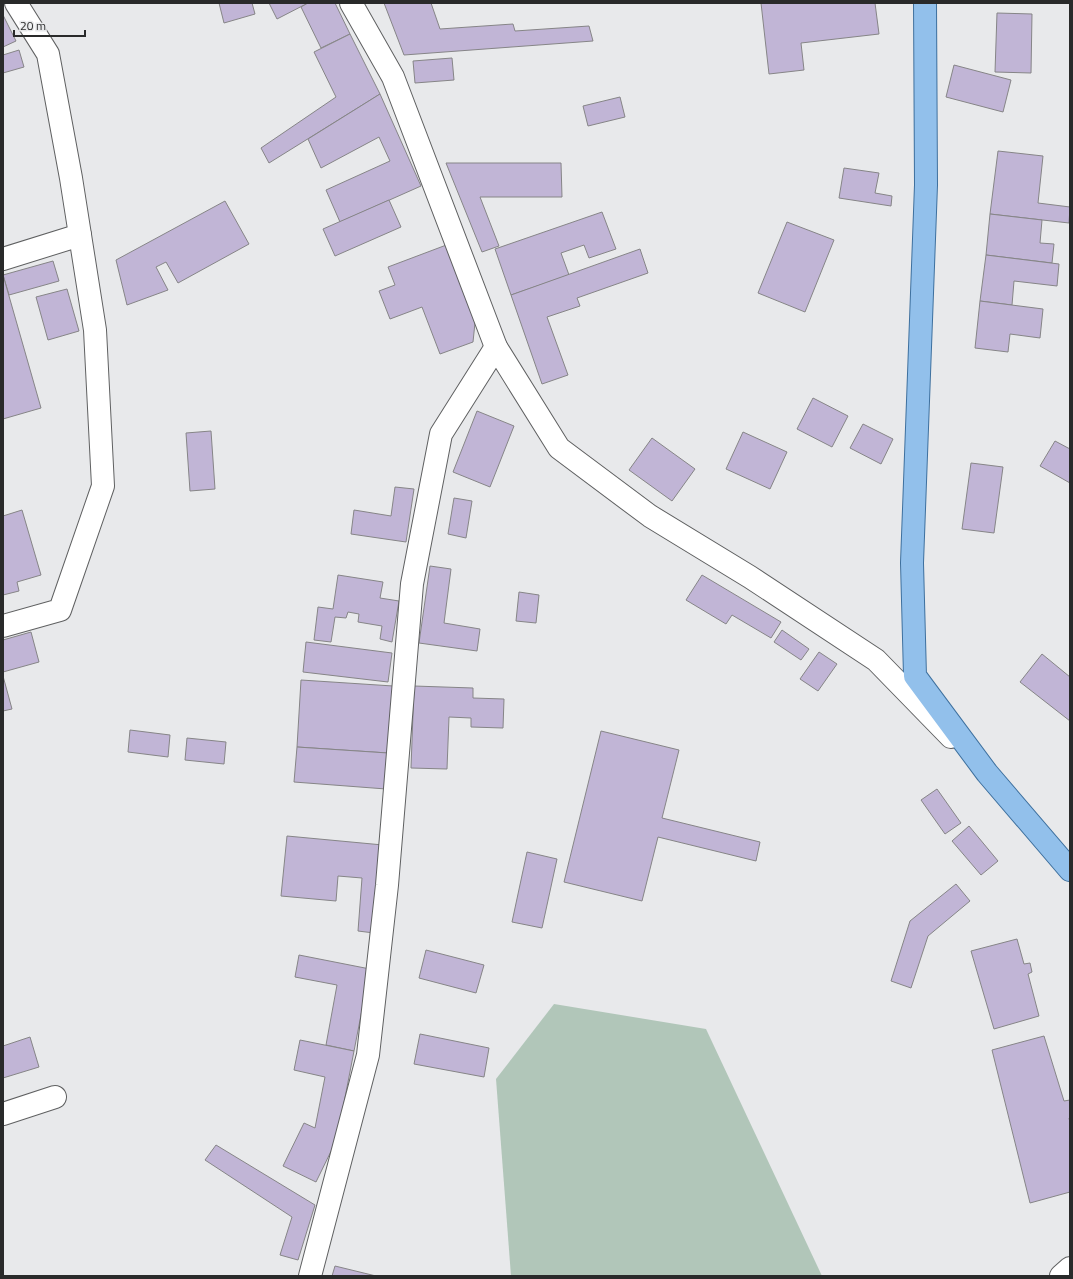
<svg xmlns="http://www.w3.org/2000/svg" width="1073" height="1279" viewBox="0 0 1073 1279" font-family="'Titillium Web',sans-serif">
<rect width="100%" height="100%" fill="#e8e9eb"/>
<path fill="#b1c6b9" d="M554,1004L706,1029L822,1276H511L496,1079Z"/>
<g fill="#c1b5d6" stroke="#868587">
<path d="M219,3H252L255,14L224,23Z"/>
<path d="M269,3H308L277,19Z"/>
<path d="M308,3H335L350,34L321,48L301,7Z"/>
<path d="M384,3H431L440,29L513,24L515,31L589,26L593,41L404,55Z"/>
<path d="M761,3H875L879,34L801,43L804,70L769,74Z"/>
<path d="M997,13L1032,14L1031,73L995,72Z"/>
<path d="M3,15L16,41L3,47Z"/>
<path d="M350,34L380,94L269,163L261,148L336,97L314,52Z"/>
<path d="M19,50L24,67L3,73V55Z"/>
<path d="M452,58L454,80L415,83L413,61Z"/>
<path d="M954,65L1011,80L1003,112L946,97Z"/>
<path d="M380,94L421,186L340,222L326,190L390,161L379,137L321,168L308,139Z"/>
<path d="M620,97L625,117L588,126L583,106Z"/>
<path d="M998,151L1043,156L1038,203L1070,207L1069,223L990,214Z"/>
<path d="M446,163H561L562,197H480L499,246L482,252Z"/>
<path d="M844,168L879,173L875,193L892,196L891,206L839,198Z"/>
<path d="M389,200L401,227L335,256L323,229Z"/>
<path d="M225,201L249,244L178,283L166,262L156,267L168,290L127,305L116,260Z"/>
<path d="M602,212L616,249L589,258L584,245L561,253L569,275L511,295L495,249Z"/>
<path d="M990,214L1042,220L1040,243L1054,244L1052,263L986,255Z"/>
<path d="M787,222L834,240L805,312L758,293Z"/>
<path d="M449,244L476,313L473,342L440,354L422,307L390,319L379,291L395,285L388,267Z"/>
<path d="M640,249L648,273L577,298L580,306L547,317L568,375L542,384L511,295Z"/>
<path d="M986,255L1059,264L1057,286L1014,281L1012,305L980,301Z"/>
<path d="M53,261L59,281L9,295L3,275Z"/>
<path d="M3,275L41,408L3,419Z"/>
<path d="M67,289L79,331L48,340L36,297Z"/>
<path d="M980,301L1043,309L1040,338L1010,334L1008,352L975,348Z"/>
<path d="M813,398L848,416L832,447L797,429Z"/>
<path d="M477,411L514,426L490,487L453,472Z"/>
<path d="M863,424L893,439L881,464L850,448Z"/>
<path d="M211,431L215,489L190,491L186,433Z"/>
<path d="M743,432L787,452L770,489L726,469Z"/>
<path d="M652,438L695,469L672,501L629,470Z"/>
<path d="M1055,441L1070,449V483L1040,466Z"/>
<path d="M971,463L1003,467L994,533L962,529Z"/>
<path d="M395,487L414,489L406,542L351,534L354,510L391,516Z"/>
<path d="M454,498L472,501L466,538L448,534Z"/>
<path d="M22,510L41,575L17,582L19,591L3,595V516Z"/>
<path d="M430,566L451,569L444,623L480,629L477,651L419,643Z"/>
<path d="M338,575L383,582L380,598L399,601L392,642L380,639L382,626L358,622L359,614L348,612L346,618L335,617L331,642L314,640L318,607L333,609Z"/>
<path d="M702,575L781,622L771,638L732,615L726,624L686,600Z"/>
<path d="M519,592L539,595L536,623L516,621Z"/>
<path d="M782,630L809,649L801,660L774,642Z"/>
<path d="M31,632L39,662L3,672V640Z"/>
<path d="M306,642L392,653L388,682L303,672Z"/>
<path d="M819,652L837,664L818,691L800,679Z"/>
<path d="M1042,654L1070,677V721L1020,682Z"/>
<path d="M3,676L12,709L3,711Z"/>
<path d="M301,680L393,686L388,753L297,747Z"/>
<path d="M414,686L473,688V698L504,699L503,728L471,727V718L449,717L447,769L411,768Z"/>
<path d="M130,730L170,735L168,757L128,752Z"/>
<path d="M601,731L679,750L662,818L760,842L756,861L658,837L642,901L564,882Z"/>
<path d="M187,738L226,742L224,764L185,760Z"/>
<path d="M297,747L388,753L386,789L294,782Z"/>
<path d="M937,789L961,823L945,834L921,800Z"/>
<path d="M969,826L998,861L981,875L952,841Z"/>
<path d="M287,836L383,845L374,933L358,931L362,878L338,876L336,901L281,896Z"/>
<path d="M527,852L557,859L542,928L512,922Z"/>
<path d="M956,884L970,901L928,936L911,988L891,981L910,921Z"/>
<path d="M1017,939L1024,964L1030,963L1032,972L1028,974L1039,1016L994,1029L971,951Z"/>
<path d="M426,950L484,965L476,993L419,978Z"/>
<path d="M299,955L370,969L354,1051L326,1045L337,985L295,977Z"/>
<path d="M420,1034L489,1048L484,1077L414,1064Z"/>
<path d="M1044,1036L1064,1101L1070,1100V1118H1069L1070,1123V1192L1030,1203L992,1050Z"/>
<path d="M30,1037L39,1067L3,1078V1046Z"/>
<path d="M300,1040L354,1051L337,1139L316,1182L283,1166L304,1123L315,1128L325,1077L294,1070Z"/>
<path d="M216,1145L315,1205L298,1260L280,1255L292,1217L205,1160Z"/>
<path d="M335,1266L376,1276H332Z"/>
</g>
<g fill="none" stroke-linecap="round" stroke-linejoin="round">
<defs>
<g id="minor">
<path d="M351,3L393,77L496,347L559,448L650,516L750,577L876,660L951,737"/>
<path d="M3,259L80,235"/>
<path d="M3,626L60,610L103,486L95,330L71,178L48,54L16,3"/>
<path d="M3,1114L55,1097"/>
<path d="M310,1276L368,1055L387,885L412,584L441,434L496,347"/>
<path d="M1061,1276L1070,1268"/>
</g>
<path id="major" d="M925,3L926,185L912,563L915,676L987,773L1070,870"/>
</defs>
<use href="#minor" stroke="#5f6061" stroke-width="24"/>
<use href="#major" stroke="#3e709e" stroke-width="24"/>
<use href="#minor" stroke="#fff" stroke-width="22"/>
<use href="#major" stroke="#92c0eb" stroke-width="22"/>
</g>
<rect width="1073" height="1279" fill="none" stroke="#292a2a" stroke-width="8"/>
<path d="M14 30v6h71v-6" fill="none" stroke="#292a2a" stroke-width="2"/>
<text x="20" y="30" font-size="12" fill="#292a2a" stroke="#e8e9eb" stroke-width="3" paint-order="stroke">20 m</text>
</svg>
